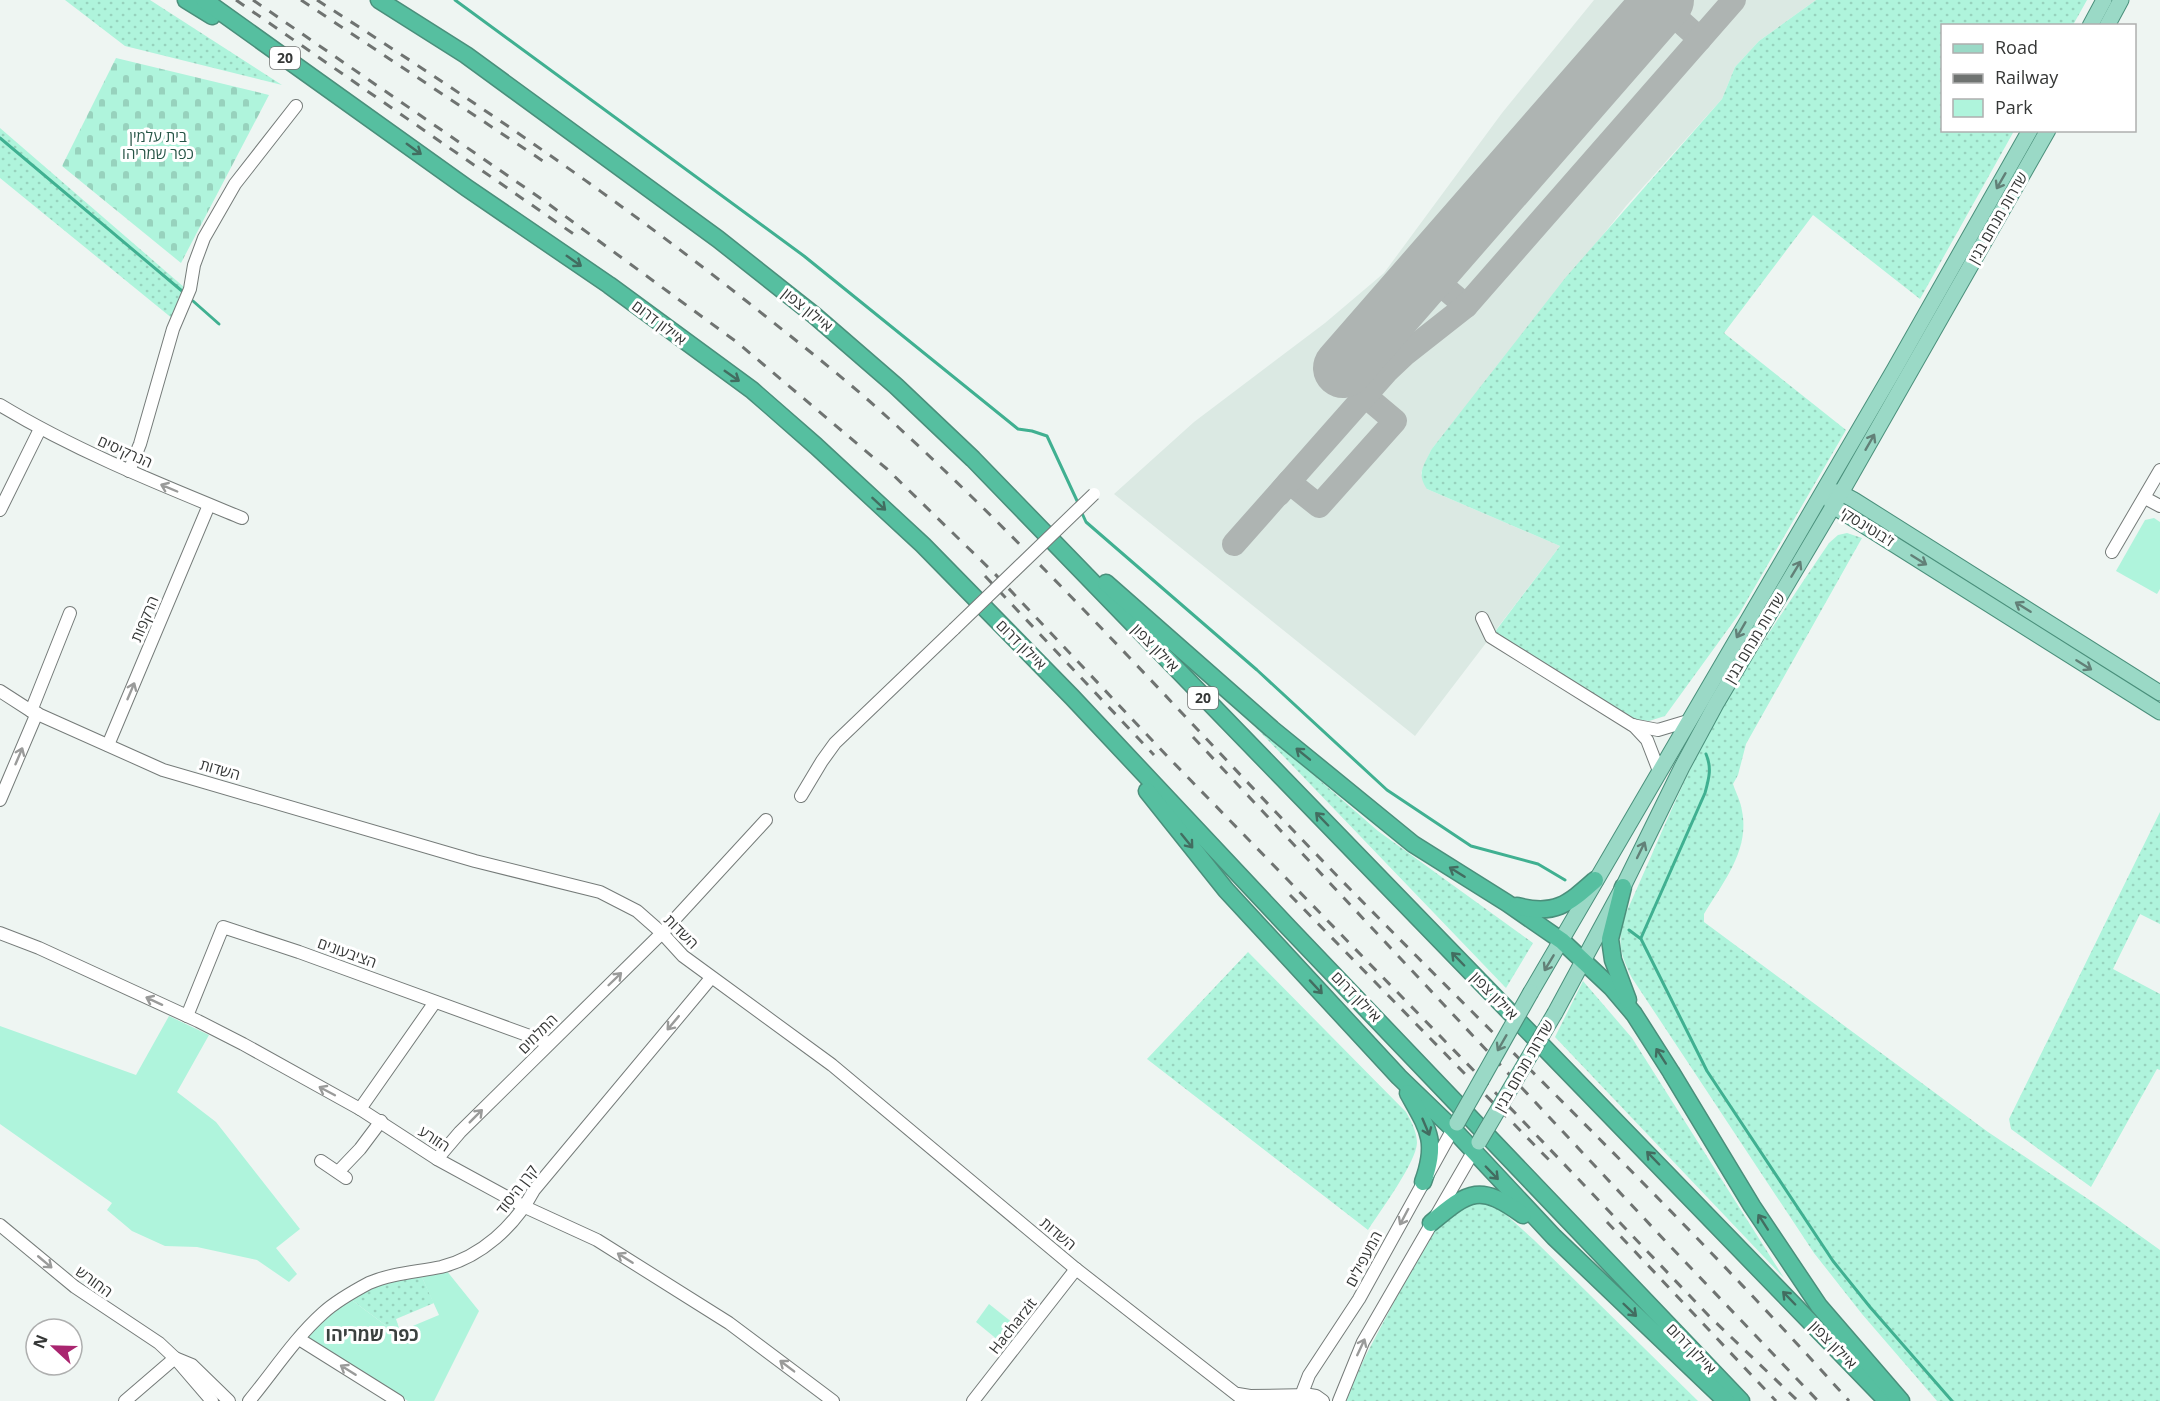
<svg xmlns="http://www.w3.org/2000/svg" width="2160" height="1401" viewBox="0 0 2160 1401" font-family="'Open Sans','Noto Sans Hebrew',sans-serif">
<defs>
<pattern id="grass-dots" width="8" height="8" patternUnits="userSpaceOnUse" patternTransform="scale(1.5)"><rect width="8" height="8" fill="#aff4dc"/><path d="M2 2h.1M6 6h.1" fill="none" stroke="#97d2bd" stroke-width="1.8" stroke-linecap="round"/></pattern>
<pattern id="cemetery-stones" width="16" height="16" patternUnits="userSpaceOnUse" patternTransform="scale(1.5)"><rect width="16" height="16" fill="#aff4dc"/><path d="M2 7V4a2 2 0 0 1 4 0v3zM10 15v-3a2 2 0 0 1 4 0v3z" fill="#97d2bd"/></pattern>
</defs>
<rect width="100%" height="100%" fill="#eef5f2"/>
<path fill="#dbe9e3" d="M1594,0H1816L1759,41L1735,67L1722,99L1626,206L1431,450L1421,473L1427,489L1560,546L1415,736L1114,494L1194,422L1325,323L1384,273L1502,113Z"/>
<g fill="url(#grass-dots)">
<path d="M65,0H150L282,85L125,46Z"/>
<path d="M1816,0H2087L2073,25L1942,26V130L2014,131L1920,299L1813,215L1724,333L1846,430L1739,614L1665,716L1649,721L1633,719L1491,637L1560,546L1427,489C1416,473 1424,466 1431,450L1566,277L1722,99L1735,67L1759,41Z"/>
<path d="M0,128L185,288L173,319L0,178Z"/>
<path d="M1847,533L1862,538L1746,744L1738,775L1733,784C1736,793 1741,802 1742,811C1750,850 1723,882 1704,914V922L1988,1132L2100,1207L2160,1250V1401H1937L1862,1314L1814,1253L1632,978C1619,952 1617,941 1626,913C1647,867 1666,820 1688,774C1727,693 1779,617 1829,543L1838,535Z"/>
<path d="M1240,711L1378,831L1533,943L1506,988Z"/>
<path d="M2160,812V924L2140,914L2113,969L2160,994V1070L2157,1069L2091,1187L2011,1129L2009,1119Z"/>
<path d="M1248,952L1406,1112C1411,1121 1417,1132 1417,1143C1416,1163 1380,1211 1368,1230L1147,1059Z"/>
<path d="M1583,981L1632,1038L1784,1278L1555,1037Z"/>
<path d="M1474,1202L1493,1203L1534,1240L1698,1401H1345L1365,1357L1434,1226Z"/>
<path d="M419,1271L434,1303L396,1319L400,1331L396,1333L349,1298L372,1286Z"/>
</g>
<path fill="url(#cemetery-stones)" d="M116,58L269,95L181,263L62,166Z"/>
<g fill="#aff4dc">
<path d="M2154,518L2160,522V589L2157,594L2116,571L2145,520Z"/>
<path d="M169,1016L209,1035L177,1092L216,1122L300,1229L276,1248L297,1274L289,1282L257,1260L197,1247L165,1246L132,1231L107,1210L112,1203L0,1124V1026L136,1075Z"/>
<path d="M446,1270L479,1311L434,1401H408L305,1339L327,1314L349,1298L396,1333L439,1315L419,1271Z"/>
<path d="M989,1304L1023,1331L1010,1350L976,1322Z"/>
</g>
<g fill="none" stroke-linecap="round" stroke-linejoin="round">
<g stroke="#40b091" stroke-width="3">
<path d="M455,0L804,256L1018,429L1032,431L1047,436L1079,505"/>
<path d="M0,138L182,291"/>
<path d="M193,301L219,324"/>
<path d="M1081,511L1086,522L1257,670L1387,790L1471,846L1538,864L1565,880"/>
<path d="M1629,930L1641,939L1707,1071L1833,1261L1870,1307L1952,1401"/>
<path d="M1641,938L1705,793C1709,778 1712,768 1706,754"/>
</g>
<g stroke="#aeb4b2" stroke-width="24">
<path d="M1661,4L1700,39"/>
<path d="M1426,272L1466,306"/>
<path d="M1279,494L1289,482L1319,506L1395,421L1357,389L1343,368"/>
<path d="M1234,544L1387,371L1405,354L1466,306L1734,0"/>
</g>
<path stroke="#aeb4b2" stroke-width="60" d="M1343,368L1664,0"/>
<defs>
<g id="minor">
<path d="M0,405C76,451 159,484 242,518"/>
<path d="M129,471L140,444L173,329L190,289L194,265L204,238L235,184L296,106"/>
<path d="M2145,498L2160,506"/>
<path d="M0,510L40,429"/>
<path d="M2112,552L2160,470"/>
<path d="M1482,618L1491,637L1632,725L1658,730L1688,721"/>
<path d="M0,691L31,711L163,770L475,861L600,892L637,911L662,933L683,956L832,1065L1076,1269L1245,1401"/>
<path d="M31,711L70,613"/>
<path d="M1633,725L1647,740L1659,771"/>
<path d="M108,745L209,505"/>
<path d="M801,796L822,761L835,743L954,629"/>
<path d="M0,800L37,713"/>
<path d="M0,933L39,948L198,1021L243,1044L360,1109L437,1159L525,1207L597,1240L729,1323L833,1401"/>
<path d="M187,1016L223,927L299,952L549,1043"/>
<path d="M360,1109L435,1002"/>
<path d="M437,1159L460,1132L662,933L766,820"/>
<path d="M321,1161L346,1178"/>
<path d="M338,1172L360,1149L381,1121"/>
<path d="M0,1225L75,1287L159,1343L175,1358L212,1401"/>
<path d="M299,1339L398,1401"/>
<path d="M1238,1394L1250,1396L1310,1395L1316,1396L1323,1401"/>
<path d="M125,1401L175,1358L192,1365L229,1401"/>
<path d="M249,1401C273,1372 295,1338 323,1313C335,1302 354,1291 369,1283C392,1273 417,1272 441,1267C481,1257 515,1226 534,1190L711,978"/>
<path d="M973,1401L1076,1269"/>
<path d="M1299,1401L1309,1375L1359,1299L1453,1129"/>
<path d="M1339,1401L1363,1342L1473,1152"/>
</g>
<g id="major">
<path d="M2090,26L2104,0"/>
<path d="M2107,26L2121,0"/>
<path d="M1832,491L1841,493L1854,500L2160,693"/>
<path d="M1830,499L1833,506L2160,712"/>
<path d="M1531,992L1894,370L2030,130"/>
<path d="M1555,1013L1623,887L1682,767L1716,704L1841,493L2048,130"/>
</g>
<g id="highway">
<path d="M186,0L212,16"/>
<path d="M204,0L467,188L609,285L752,390L816,446L923,545L1072,697L1289,928L1741,1401"/>
<path d="M379,0L466,55L718,239L814,315L896,386L973,459L1887,1401"/>
<path d="M1106,583L1272,729L1413,844L1507,903L1562,941L1612,988L1634,1014L1671,1072L1752,1206L1819,1306L1901,1401"/>
<path d="M1147,791L1226,890L1399,1077L1453,1129L1554,1237L1726,1401"/>
<path d="M1623,887L1610,939L1613,960L1628,1000"/>
<path d="M1517,906C1555,916 1568,904 1595,880"/>
<path d="M1408,1093C1428,1129 1438,1141 1423,1182"/>
<path d="M1431,1223C1470,1190 1480,1184 1523,1215"/>
</g>
</defs>
<use href="#minor" stroke="#757b79" stroke-width="14"/>
<use href="#major" stroke="#4a8f7b" stroke-width="17"/>
<use href="#highway" stroke="#4a8f7b" stroke-width="19"/>
<use href="#minor" stroke="#fff" stroke-width="12"/>
<use href="#major" stroke="#9ad9c6" stroke-width="15"/>
<use href="#highway" stroke="#56bfa0" stroke-width="16"/>
<g stroke="#6f7371" stroke-width="3" stroke-dasharray="10 10" stroke-linecap="butt">
<path d="M236,0L575,235"/>
<path d="M253,0L543,200L738,343L887,469L995,574L1167,756L1521,1119L1709,1316L1798,1401"/>
<path d="M301,0L546,163"/>
<path d="M317,0C464,94 608,192 745,300C789,335 833,369 875,406C1044,558 1193,729 1352,891C1519,1061 1691,1224 1849,1401"/>
<path d="M985,576L1154,755"/>
<path d="M1193,737L1670,1246L1818,1401"/>
<path d="M1290,895L1552,1163"/>
<path d="M1607,1222L1776,1401"/>
</g>
<defs>
<path id="minor-bridge" d="M954,629L1094,494"/>
<g id="major-bridge">
<path d="M1457,1123L1531,992"/>
<path d="M1479,1142L1555,1013"/>
</g>
</defs>
<use href="#minor-bridge" stroke="#757b79" stroke-width="14" stroke-linecap="butt"/>
<use href="#major-bridge" stroke="#4a8f7b" stroke-width="17" stroke-linecap="butt"/>
<use href="#minor-bridge" stroke="#fff" stroke-width="12"/>
<use href="#major-bridge" stroke="#9ad9c6" stroke-width="15"/>
</g>
<defs><path id="oneway-shaft" d="M-6 0H5M1.5-3L5.5 0L1.5 3" fill="none" stroke-width="1.6" stroke-linecap="round" stroke-linejoin="round" transform="scale(1.5)"/></defs>
<g stroke="#426d60">
<use href="#oneway-shaft" transform="translate(414 149) rotate(36)"/>
<use href="#oneway-shaft" transform="translate(574 261) rotate(35)"/>
<use href="#oneway-shaft" transform="translate(732 376) rotate(35)"/>
<use href="#oneway-shaft" transform="translate(879 504) rotate(43)"/>
<use href="#oneway-shaft" transform="translate(1303 754) rotate(-141)"/>
<use href="#oneway-shaft" transform="translate(1322 819) rotate(-134)"/>
<use href="#oneway-shaft" transform="translate(1187 841) rotate(51)"/>
<use href="#oneway-shaft" transform="translate(1457 872) rotate(-148)"/>
<use href="#oneway-shaft" transform="translate(1458 959) rotate(-134)"/>
<use href="#oneway-shaft" transform="translate(1316 987) rotate(47)"/>
<use href="#oneway-shaft" transform="translate(1661 1056) rotate(-123)"/>
<use href="#oneway-shaft" transform="translate(1426 1127) rotate(67)"/>
<use href="#oneway-shaft" transform="translate(1653 1158) rotate(-134)"/>
<use href="#oneway-shaft" transform="translate(1492 1173) rotate(46)"/>
<use href="#oneway-shaft" transform="translate(1763 1222) rotate(-123)"/>
<use href="#oneway-shaft" transform="translate(1789 1298) rotate(-134)"/>
<use href="#oneway-shaft" transform="translate(1630 1310) rotate(44)"/>
</g>
<g stroke="#628077">
<use href="#oneway-shaft" transform="translate(2001 181) rotate(120)"/>
<use href="#oneway-shaft" transform="translate(1870 442) rotate(-60)"/>
<use href="#oneway-shaft" transform="translate(1919 560) rotate(32)"/>
<use href="#oneway-shaft" transform="translate(1796 569) rotate(-59)"/>
<use href="#oneway-shaft" transform="translate(2023 607) rotate(-148)"/>
<use href="#oneway-shaft" transform="translate(1741 630) rotate(120)"/>
<use href="#oneway-shaft" transform="translate(2084 665) rotate(32)"/>
<use href="#oneway-shaft" transform="translate(1641 850) rotate(-64)"/>
<use href="#oneway-shaft" transform="translate(1549 963) rotate(121)"/>
<use href="#oneway-shaft" transform="translate(1502 1043) rotate(120)"/>
</g>
<g stroke="#9a9b9a">
<use href="#oneway-shaft" transform="translate(169 488) rotate(-157)"/>
<use href="#oneway-shaft" transform="translate(131 691) rotate(-67)"/>
<use href="#oneway-shaft" transform="translate(19 756) rotate(-67)"/>
<use href="#oneway-shaft" transform="translate(615 979) rotate(-44)"/>
<use href="#oneway-shaft" transform="translate(154 1001) rotate(-155)"/>
<use href="#oneway-shaft" transform="translate(673 1023) rotate(130)"/>
<use href="#oneway-shaft" transform="translate(327 1091) rotate(-152)"/>
<use href="#oneway-shaft" transform="translate(476 1116) rotate(-45)"/>
<use href="#oneway-shaft" transform="translate(1404 1217) rotate(118)"/>
<use href="#oneway-shaft" transform="translate(625 1258) rotate(-148)"/>
<use href="#oneway-shaft" transform="translate(45 1262) rotate(40)"/>
<use href="#oneway-shaft" transform="translate(1361 1347) rotate(-65)"/>
<use href="#oneway-shaft" transform="translate(787 1366) rotate(-143)"/>
<use href="#oneway-shaft" transform="translate(348 1370) rotate(-148)"/>
</g>
<g text-anchor="middle" stroke-width="6" stroke-linejoin="round" paint-order="stroke">
<g fill="#fff" stroke="#727372" stroke-width="1.5">
<rect x="270" y="47" width="30" height="22" rx="4.5"/>
<rect x="1188" y="687" width="30" height="22" rx="4.5"/>
</g>
<g font-size="14" font-weight="bold" fill="#353736">
<text x="285" y="63">20</text>
<text x="1203" y="703">20</text>
</g>
<g font-size="15" fill="#275547" stroke="#fff">
<text x="158" y="142">בית עלמין<tspan x="158" dy="17">כפר שמריהו</tspan></text>
</g>
<g font-size="15" fill="#353736" stroke="#fff">
<text transform="translate(1998 218) rotate(-60)" y="5">שדרות מנחם בגין</text>
<text transform="translate(807 310) rotate(39)" y="5">איילון צפון</text>
<text transform="translate(659 323) rotate(37)" y="5">איילון דרום</text>
<text transform="translate(125 452) rotate(24)" y="5">הנרקיסים</text>
<text transform="translate(1867 527) rotate(32)" y="5">ז'בוטינסקי</text>
<text transform="translate(145 619) rotate(-67)" y="5">הרקפות</text>
<text transform="translate(1755 638) rotate(-59)" y="5">שדרות מנחם בגין</text>
<text transform="translate(1021 645) rotate(45)" y="5">איילון דרום</text>
<text transform="translate(1155 648) rotate(46)" y="5">איילון צפון</text>
<text transform="translate(220 770) rotate(16)" y="5">השדות</text>
<text transform="translate(681 932) rotate(45)" y="5">השדות</text>
<text transform="translate(347 953) rotate(20)" y="5">הציבעונים</text>
<text transform="translate(1494 996) rotate(46)" y="5">איילון צפון</text>
<text transform="translate(1356 997) rotate(46)" y="5">איילון דרום</text>
<text transform="translate(538 1034) rotate(-45)" y="5">התלמים</text>
<text transform="translate(1524 1066) rotate(-60)" y="5">שדרות מנחם בגין</text>
<text transform="translate(434 1139) rotate(33)" y="5">הזורע</text>
<text transform="translate(517 1190) rotate(-53)" y="5">קרן היסוד</text>
<text transform="translate(1058 1234) rotate(40)" y="5">השדות</text>
<text transform="translate(1364 1259) rotate(-62)" y="5">המעפילים</text>
<text transform="translate(94 1282) rotate(36)" y="5">החורש</text>
<text transform="translate(1013 1326) rotate(-52)" y="5">Hacharzit</text>
<text transform="translate(1833 1345) rotate(46)" y="5">איילון צפון</text>
<text transform="translate(1691 1349) rotate(46)" y="5">איילון דרום</text>
</g>
<g font-size="18" font-weight="bold" fill="#3b413f" stroke="#fff">
<text x="372" y="1341">כפר שמריהו</text>
</g>
</g>
<rect x="1941" y="24" width="195" height="108" fill="#ffffff" stroke="#aeafaf" stroke-width="1.5"/>
<rect x="1953" y="44" width="30" height="9" fill="#9ad9c6" stroke="#aeafaf" stroke-width="1.5"/>
<text x="1995" y="54" font-size="18" fill="#353736">Road</text>
<rect x="1953" y="74" width="30" height="9" fill="#6f7371" stroke="#aeafaf" stroke-width="1.5"/>
<text x="1995" y="84" font-size="18" fill="#353736">Railway</text>
<rect x="1953" y="99" width="30" height="18" fill="#aff4dc" stroke="#aeafaf" stroke-width="1.5"/>
<text x="1995" y="114" font-size="18" fill="#353736">Park</text>
<g transform="translate(54 1347) rotate(292)"><circle r="28" fill="#ffffff" stroke="#aeafaf" stroke-width="1.5"/>
<path d="M0-4.5L10 22L0 15L-10 22Z" fill="#a9256f"/>
<text y="-9" font-size="16" font-weight="bold" text-anchor="middle" fill="#353736">N</text>
</g>
</svg>
